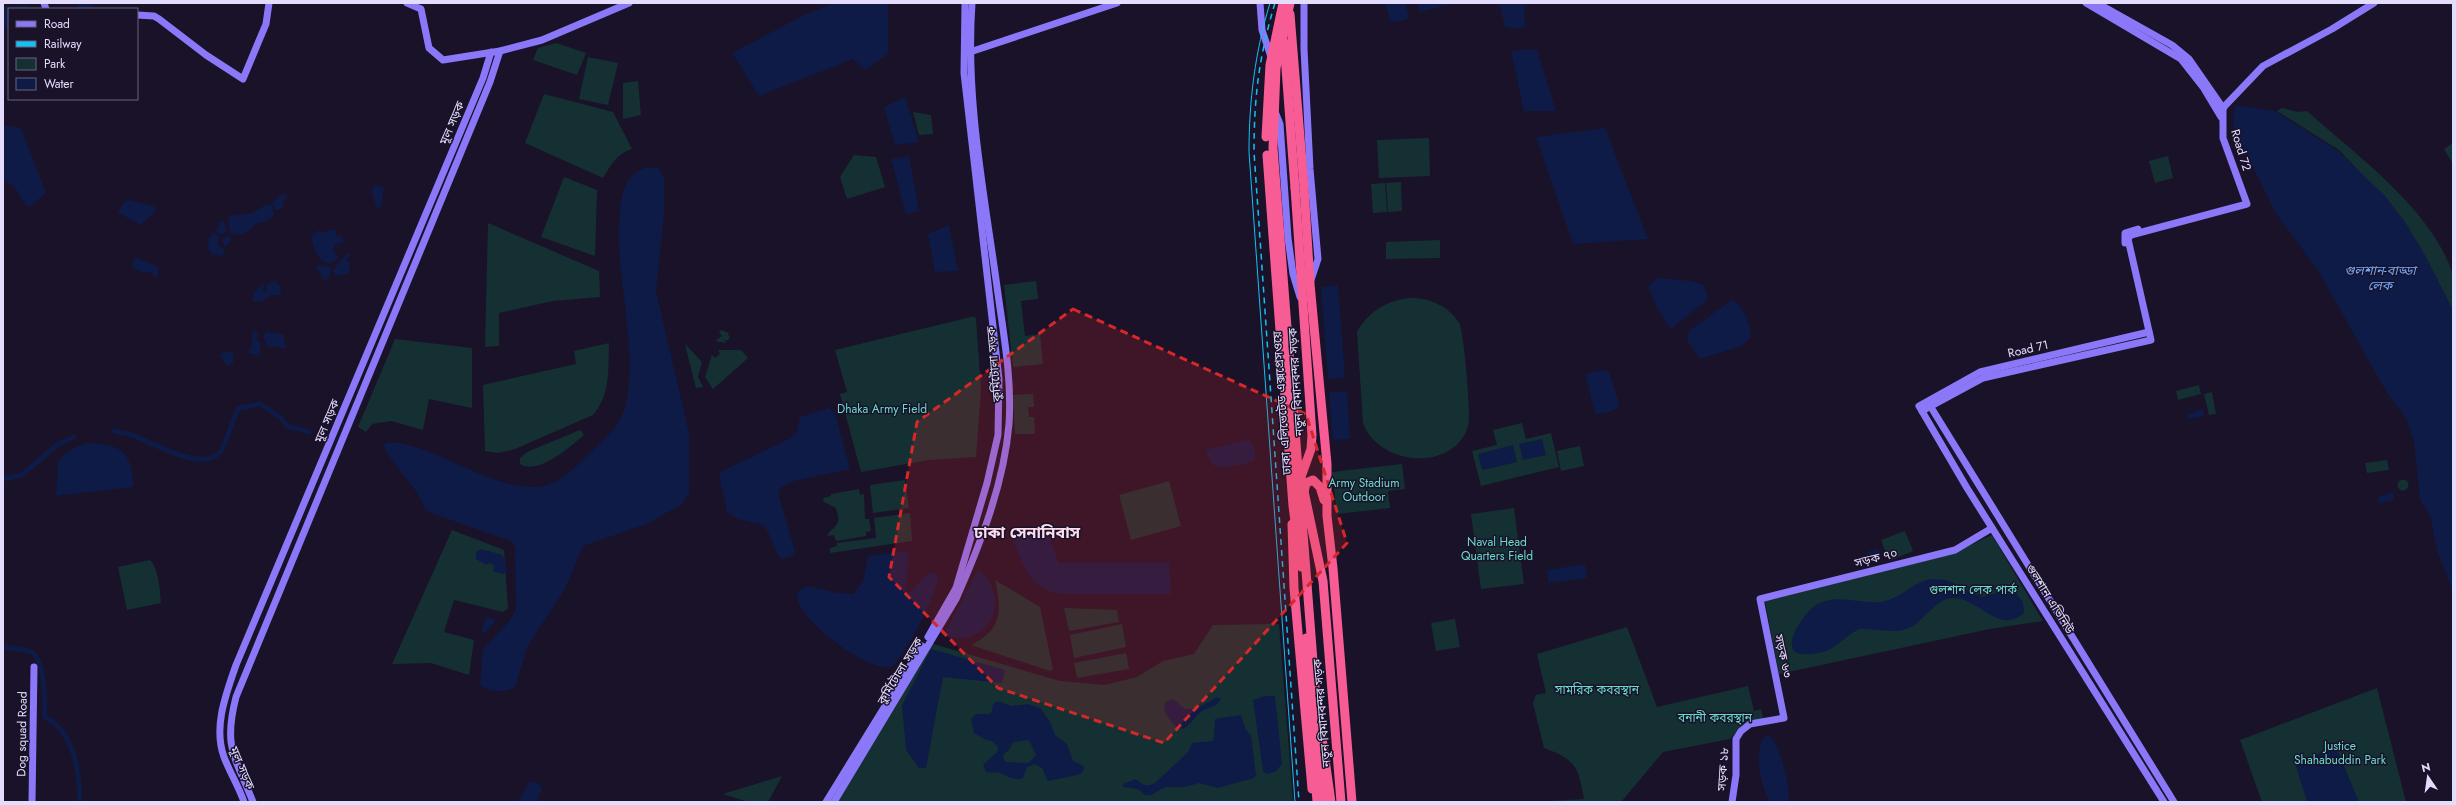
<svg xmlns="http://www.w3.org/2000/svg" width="2456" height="805" viewBox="0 0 2456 805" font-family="Jost,'Noto Sans Bengali',sans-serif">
<rect width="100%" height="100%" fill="#191229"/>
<g fill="#153033">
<path d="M556,43L586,53L577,75L533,60L538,48Z"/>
<path d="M588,57L618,63L608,105L579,99Z"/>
<path d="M638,81L641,115L623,119V83Z"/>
<path d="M544,94L613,112L632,149C617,153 610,166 603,178L525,143Z"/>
<path d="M2282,108L2298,112L2307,111C2355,154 2431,209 2452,272C2456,284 2453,304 2453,317L2384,198L2339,150L2277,111Z"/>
<path d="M913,112L931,115L933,134L919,135Z"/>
<path d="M1429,138L1430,176L1379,178L1377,140Z"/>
<path d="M2453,143V164L2444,149Z"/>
<path d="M854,155L876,157L885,187L847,199L840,177Z"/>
<path d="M2168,156L2173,178L2155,183L2149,161Z"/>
<path d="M564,177L597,190L595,256L541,237Z"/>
<path d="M1401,182L1402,211L1388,212L1386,183Z"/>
<path d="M1385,183L1387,212L1373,213L1371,184Z"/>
<path d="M488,223L599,271L600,297L553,301L499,313V346L485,347Z"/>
<path d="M1440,240V258L1386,259V242Z"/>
<path d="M1036,281L1038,299L1021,301L1025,336L1040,334L1043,364L1013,367L1004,285Z"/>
<path d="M1410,298C1430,298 1449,306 1459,323C1464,330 1470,407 1469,419C1469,424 1467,429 1465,434C1443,473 1377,462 1363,423L1357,332C1368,312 1387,300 1410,298Z"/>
<path d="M971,317H975L976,319L981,389L976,457L929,460L861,472L840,394L847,392L835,350Z"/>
<path d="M721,330L729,333L728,334L730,338L726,341L723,338L726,343L715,341L722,336L719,332Z"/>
<path d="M395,339L472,348V408L429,399L423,430L391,421L372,424L366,432L358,427Z"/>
<path d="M609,343C608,369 611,394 593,415L515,449L498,453L485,451L483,385L576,364L574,351Z"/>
<path d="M685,344L702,362L698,377L703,387L696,388Z"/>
<path d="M718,350H741L748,358L713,389L705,377L712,355L715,358L720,354Z"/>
<path d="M2199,385L2201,394L2178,400L2176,391Z"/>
<path d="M2212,392L2216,414L2209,415L2204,394Z"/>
<path d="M1033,394L1034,407H1028L1029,417H1034L1035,434H1015L1013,395Z"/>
<path d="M1522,423L1526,439L1551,433L1559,467L1481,486L1472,451L1497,445L1493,430Z"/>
<path d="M580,430L584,435C571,446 538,476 520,464V458L527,452Z"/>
<path d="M1580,446L1584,466L1561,471L1557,451Z"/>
<path d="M2387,460L2389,470L2367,473L2365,463Z"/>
<path d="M1402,464L1405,489L1388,491L1390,508L1337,514L1332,472Z"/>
<circle cx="2403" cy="485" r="5.5"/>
<path d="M905,480L909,508L873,513L870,485Z"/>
<path d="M1169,481L1181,526L1131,540L1119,495Z"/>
<path d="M859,489L860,495L864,494L865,519H869L871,531L866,532V536L836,541L834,535L827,536C832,525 843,529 836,508L824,502L823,498L831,496V494Z"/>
<path d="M1514,508L1524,584L1481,589L1471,514Z"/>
<path d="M910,513L912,541L830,553V548L837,546V543L876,538L874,518Z"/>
<path d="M452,530L504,550L508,608L503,612L454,600L444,632L474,640L469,675L431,663L392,664Z"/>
<path d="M1905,531L1913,551L1889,561L1881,540Z"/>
<path d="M1992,535L2043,621L1990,629L1779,674L1765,601L1955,552Z"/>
<path d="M150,560C159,569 160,591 161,603L127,610L118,567Z"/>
<path d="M995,580L1040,607L1053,669L1050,671L971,645C1002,630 1002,611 995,580Z"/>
<path d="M1064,608L1117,610L1119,622L1069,631Z"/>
<path d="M1455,619L1460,647L1436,651L1431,623Z"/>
<path d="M1122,624L1126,647L1074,658L1070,635Z"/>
<path d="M1279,624L1293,802H838L930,643L1060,681L1105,685L1137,677L1163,661L1194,654L1213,625Z"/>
<path d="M1627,627L1657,707L1748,686L1754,711L1761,709L1763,719L1742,725L1730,739L1663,752L1621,802H1532L1584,799C1578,767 1577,760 1544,748L1533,703L1536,695L1546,693L1537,654Z"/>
<path d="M1126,653L1129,669L1077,678L1074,663Z"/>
<path d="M2377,688L2406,802H2262L2240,740Z"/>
<path d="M782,776L768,802H748L723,794Z"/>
</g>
<g fill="#0e1b47" fill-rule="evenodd">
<path d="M76,3H92L94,9H78Z"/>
<path d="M834,3H888V54L865,70L853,59L759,96L732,53L806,14Z"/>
<path d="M1385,3H1405L1409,16L1407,19L1397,22L1390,21Z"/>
<path d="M1417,3H1454L1420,12Z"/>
<path d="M1499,3H1527L1524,6L1525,27L1517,29L1505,27Z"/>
<path d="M28,5L31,9H9V29L3,27V7Z"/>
<path d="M1537,49V50L1556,111H1524L1511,51Z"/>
<path d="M905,97L919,142L895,145L884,107Z"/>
<path d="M2235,105L2275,111L2338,151L2385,196L2405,222L2425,255L2453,310V592L2437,550L2430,515L2420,500L2414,442L2406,418L2387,393L2319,272L2275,212L2233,126Z"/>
<path d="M3,125L21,128L46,193L29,207C22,204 20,194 15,188C12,184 7,183 3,178Z"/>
<path d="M1605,128L1648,239L1573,244L1536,137Z"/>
<path d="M909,156L919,211L906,214L891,159Z"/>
<path d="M648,167L658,168L664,178V215L656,291L689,433V493L682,504L647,524L583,546L565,589L528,645L515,687C506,693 487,693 480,684L483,649L511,619L516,609L515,548L511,541L431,513L425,509L418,494L386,452L384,445C395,433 463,467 478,473C495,480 517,488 536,487C557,487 575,467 589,454C605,439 621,426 626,403C635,361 625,313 621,270C619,255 619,240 619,225C621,201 621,174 648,167Z"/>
<path d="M373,185L384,187L381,207L377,209L372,193Z"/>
<path d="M286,193L287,197L283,202L282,209L275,210L272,203L279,196Z"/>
<path d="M130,200L153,206L157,209L141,225L118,213L124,202Z"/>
<path d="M267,204L272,205L274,215C268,221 264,222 258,223C253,224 244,240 230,233L228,221L230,216L252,213Z"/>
<path d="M223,221L227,229L223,235L217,233L216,229L219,228V222Z"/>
<path d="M949,225L958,271L935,272L928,234Z"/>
<path d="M335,229L337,237L342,236L344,242L336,244L333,249L338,258L330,264C315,261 315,248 311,237L319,230L322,233Z"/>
<path d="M211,232L219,236L218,245L225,250L224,254L220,256L212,254L208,249L209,238L212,237Z"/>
<path d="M231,235L230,243L224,247L222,239Z"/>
<path d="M347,253L350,254L346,260L350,263L349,274L335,276L333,270Z"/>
<path d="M137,258L159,267L156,279L151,272L142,273L132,267L133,260Z"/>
<path d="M318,265L331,267L329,279L323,280L319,270L317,271L316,268Z"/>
<path d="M1658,278L1691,281L1704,285L1708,299L1671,329L1657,308L1648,286Z"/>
<path d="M275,280L280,286L281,295H271L261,302L252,301L254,296L253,292L264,283L263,293L267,290L266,286Z"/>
<path d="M1338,285L1345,378L1328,379L1321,287Z"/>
<path d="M1732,300C1744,305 1750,325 1751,337L1741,346L1700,359L1687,340L1689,331Z"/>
<path d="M252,331L258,332L257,340L261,344L259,356L247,352L252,347Z"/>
<path d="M266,332L283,334L286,347L283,349L275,346L269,348L263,337Z"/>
<path d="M224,351L233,353V364L227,366L220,357Z"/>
<path d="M1604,370L1609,372L1619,403L1618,408L1610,412L1595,414L1586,377L1588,373Z"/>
<path d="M1347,391L1350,439L1333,440L1329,392Z"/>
<path d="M829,408L835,413L850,469L794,481L780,488L779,496L795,552L792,556L782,559C775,555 771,533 763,525L737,519L727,512L719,474L726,469L791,438L797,432L800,417Z"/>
<path d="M2203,409L2204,416L2188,419L2187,415Z"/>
<path d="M1542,439L1546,455L1523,460L1519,444Z"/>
<path d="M1247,440L1254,445L1255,460C1249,463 1221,470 1215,466C1211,463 1207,455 1206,450Z"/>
<path d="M88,443C122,444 132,452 133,487L56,496L58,462C65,451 75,447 88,443Z"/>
<path d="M1513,445L1517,462L1482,470L1478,454Z"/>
<path d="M2393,492L2394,500L2378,503V497Z"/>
<path d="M1045,524L1058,563H1169L1171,594H1067C1028,592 1024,566 1011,535Z"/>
<path d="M1878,548L1881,554L1870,559L1867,552Z"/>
<path d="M481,549L503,555L507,571L503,574L493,571L494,565L489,563L486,565L476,559V552Z"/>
<path d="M909,551L905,591L911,592L928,573L937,574C942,588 904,656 892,667C870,674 788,614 798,592L807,586L838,593L853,594L863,582L868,556Z"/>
<path d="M1585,564L1587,578L1548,583L1547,570Z"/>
<path d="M978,570C1014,598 988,651 944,635Z"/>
<path d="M1930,579L1946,580L1982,597L2004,591L2015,592L2023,602L2024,613C1999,636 1977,596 1952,598C1935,600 1926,618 1913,626C1896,636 1877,628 1859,629C1845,636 1834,651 1818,653C1812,654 1798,656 1794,651C1785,640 1806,611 1816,605C1837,593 1859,604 1881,602C1899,599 1913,583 1930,579Z"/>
<path d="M486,616L496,620L486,632L481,633Z"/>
<path d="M931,649L1005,670L1002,683L943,677L926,768H919L906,750L902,705Z"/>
<path d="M1265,696H1275L1282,764L1275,772L1266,774L1263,771L1253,700Z"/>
<path d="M1217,697L1221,699C1216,708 1208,707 1201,712C1190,720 1184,740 1170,720C1166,713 1163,712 1165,703L1171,699C1177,700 1177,702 1181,706C1191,715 1208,702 1217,697Z"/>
<path d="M998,701L1011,706L1028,704L1040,708L1050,722L1055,735L1067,744L1073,761L1084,766L1083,772L1077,775L1048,781L1042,768L1035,764L1027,767L1023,778C1013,781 1009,776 1000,773C996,772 991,773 986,772L983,765L997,752L998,747L992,741L986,740L974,733L971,719L976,714H989L992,712L993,704ZM1029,740L1036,755L1028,763L1005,762L1003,755L1009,750L1013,742Z"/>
<path d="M1241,715L1246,730L1251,735L1256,775L1254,778L1218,788L1199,783L1185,787H1166L1151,795H1145L1138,789L1123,787V784L1136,779C1143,784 1144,788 1155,783L1188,752L1192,743L1212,741L1214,738L1215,719Z"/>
<path d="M1768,735C1779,739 1792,792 1788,802H1771C1761,794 1751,739 1768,735Z"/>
<path d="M2331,746L2336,747L2359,802H2307L2295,763L2298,760L2311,758Z"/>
<path d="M529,782L539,783L542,790L538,796V802H518Z"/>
</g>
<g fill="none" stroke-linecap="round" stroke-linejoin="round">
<g stroke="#0e1b47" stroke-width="5">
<path d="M114,431C120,433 128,433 135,436C152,443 202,472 219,453C229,441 230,421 239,408L260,404L280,417L287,426L309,432"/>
<path d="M3,479L22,475L57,445L74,437"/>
<path d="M3,646C12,650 22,648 31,652C46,659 44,701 45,717C75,733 79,771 80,802"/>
</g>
<g stroke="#8b78f9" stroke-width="7">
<path d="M44,3L46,9"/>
<path d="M407,3L421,9L429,48L443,60L500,51L542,40L629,3"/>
<path d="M1260,3L1262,30L1271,57"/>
<path d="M1304,3V49L1310,169L1318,259L1310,283"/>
<path d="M2086,3L2181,59L2203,87L2221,117"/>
<path d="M2097,3L2172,45L2189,59L2223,108"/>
<path d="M137,15L154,16L159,19L206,55L243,79L266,24L269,3"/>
<path d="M967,53L1117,3"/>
<path d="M1274,109L1280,124L1288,238L1293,274L1300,297"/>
<path d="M2220,111L2263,66L2332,29L2374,3"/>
<path d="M2125,243V233L2138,229"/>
<path d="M2149,332L1980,372L1919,406L1967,488L2164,802"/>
<path d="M1929,404L2174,802"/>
<path d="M1922,411L1983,378L2151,340L2128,239L2131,235L2247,204L2223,138V108"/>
<path d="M928,637L956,588L987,483L998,435L999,379L964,73L965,3"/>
<path d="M32,802L34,667"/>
<path d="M244,802C239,787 230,773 224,757C213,727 226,694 236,665L483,78L491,52"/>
<path d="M253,802C235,756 223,748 236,697L490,82L500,51"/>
<path d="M826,802L922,646"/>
<path d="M834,802L956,599C980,545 1004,484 1009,424C1012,380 1004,337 998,294C985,197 965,101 972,3"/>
<path d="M1732,802L1736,775V739L1741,731L1750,724L1784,718L1760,599L1955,550L1992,528"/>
</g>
<g stroke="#f75d94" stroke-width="9">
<path d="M1304,187L1310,284L1327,464V516L1333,568L1352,802"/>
<path d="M1295,188L1312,435L1311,449L1301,477L1323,581L1341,802"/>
<path d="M1304,492L1306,483L1313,480L1320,487L1324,500"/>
<path d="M1292,524L1294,588L1312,789"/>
<path d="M1321,731L1331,802"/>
</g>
<path stroke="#11c2f4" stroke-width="1" d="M1270,3C1255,52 1249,101 1249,152L1295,802"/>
<path stroke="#11c2f4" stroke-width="1.5" stroke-dasharray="6 5" stroke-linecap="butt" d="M1275,3C1259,56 1254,97 1254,152L1299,802"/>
<g stroke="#f75d94" stroke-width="9">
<path d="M1290,3L1276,68L1273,148L1324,802"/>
<path d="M1290,14L1304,187"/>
<path d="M1284,42L1295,188"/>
<path d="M1266,137L1270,65L1283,3"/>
<path d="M1267,155L1293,506L1301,567"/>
<path d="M1306,638L1317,802"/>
</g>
</g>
<path fill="#d62828" fill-opacity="0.2" stroke="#d62828" stroke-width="3" stroke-dasharray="8 5" stroke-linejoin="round" d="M1073,309L1306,414L1347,543L1164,743L998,688L889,577L917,422Z"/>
<g text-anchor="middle" stroke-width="3" stroke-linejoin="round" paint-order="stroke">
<g font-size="12" fill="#e4dcfd" stroke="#191229">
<text transform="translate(452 123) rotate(-67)" y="4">মূল সড়ক</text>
<text transform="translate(2241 150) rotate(73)" y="4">Road 72</text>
<text transform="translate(2028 349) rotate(-13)" y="4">Road 71</text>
<text transform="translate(994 364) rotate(-95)" y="4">কুর্মিটোলা সড়ক</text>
<text transform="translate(1296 382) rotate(-94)" y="4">নতুন বিমানবন্দর সড়ক</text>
<text transform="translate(1282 403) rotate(-94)" y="4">ঢাকা এলিভেটেড এক্সপ্রেসওয়ে</text>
<text transform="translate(327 421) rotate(-67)" y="4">মূল সড়ক</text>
<text transform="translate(1876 558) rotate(-14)" y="4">সড়ক ৭০</text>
<text transform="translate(2050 599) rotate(58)" y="4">গুলশান এভিনিউ</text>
<text transform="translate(1783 656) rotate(78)" y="4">সড়ক ৬৩</text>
<text transform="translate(900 671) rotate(-59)" y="4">কুর্মিটোলা সড়ক</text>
<text transform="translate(1322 713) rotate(-95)" y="4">নতুন বিমানবন্দর সড়ক</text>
<text transform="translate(22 734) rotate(-89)" y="4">Dog squad Road</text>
<text transform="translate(242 768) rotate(67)" y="4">মূল সড়ক</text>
<text transform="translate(1723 769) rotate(-86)" y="4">সড়ক ১৮</text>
</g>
<g font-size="12" fill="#6adbcd" stroke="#191229">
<text x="882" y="413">Dhaka Army Field</text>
<text x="1364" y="487">Army Stadium<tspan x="1364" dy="14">Outdoor</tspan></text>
<text x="1497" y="546">Naval Head<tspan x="1497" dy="14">Quarters Field</tspan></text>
<text x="1973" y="594">গুলশান লেক পার্ক</text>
<text x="1597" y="694">সামরিক কবরস্থান</text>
<text x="1715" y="722">বনানী কবরস্থান</text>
<text x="2340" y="750">Justice<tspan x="2340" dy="14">Shahabuddin Park</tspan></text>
</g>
<g font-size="13" font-style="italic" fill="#6fa8f8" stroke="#191229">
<text x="2380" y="275">গুলশান-বাড্ডা<tspan x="2380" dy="15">লেক</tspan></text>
</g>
<g font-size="16" font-weight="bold" fill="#fddeee" stroke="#191229">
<text x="1027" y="538">ঢাকা সেনানিবাস</text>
</g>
</g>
<rect width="2456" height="805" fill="none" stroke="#e4dcfd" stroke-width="8"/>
<rect x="8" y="8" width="130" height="92" fill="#191229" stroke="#6a637e"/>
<rect x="16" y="21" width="20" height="6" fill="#8b78f9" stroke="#6a637e"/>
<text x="44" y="28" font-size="12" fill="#e4dcfd">Road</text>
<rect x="16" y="41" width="20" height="6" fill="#11c2f4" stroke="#6a637e"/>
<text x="44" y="48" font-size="12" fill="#e4dcfd">Railway</text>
<rect x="16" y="58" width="20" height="12" fill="#153033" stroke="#6a637e"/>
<text x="44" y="68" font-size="12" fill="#e4dcfd">Park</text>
<rect x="16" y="78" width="20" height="12" fill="#0e1b47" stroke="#6a637e"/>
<text x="44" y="88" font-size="12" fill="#e4dcfd">Water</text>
<g transform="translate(2428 777) rotate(347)" stroke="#191229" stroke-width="3" paint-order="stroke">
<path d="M0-3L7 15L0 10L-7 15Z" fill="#e4dcfd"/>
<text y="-6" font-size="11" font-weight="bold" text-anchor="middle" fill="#e4dcfd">N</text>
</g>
</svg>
